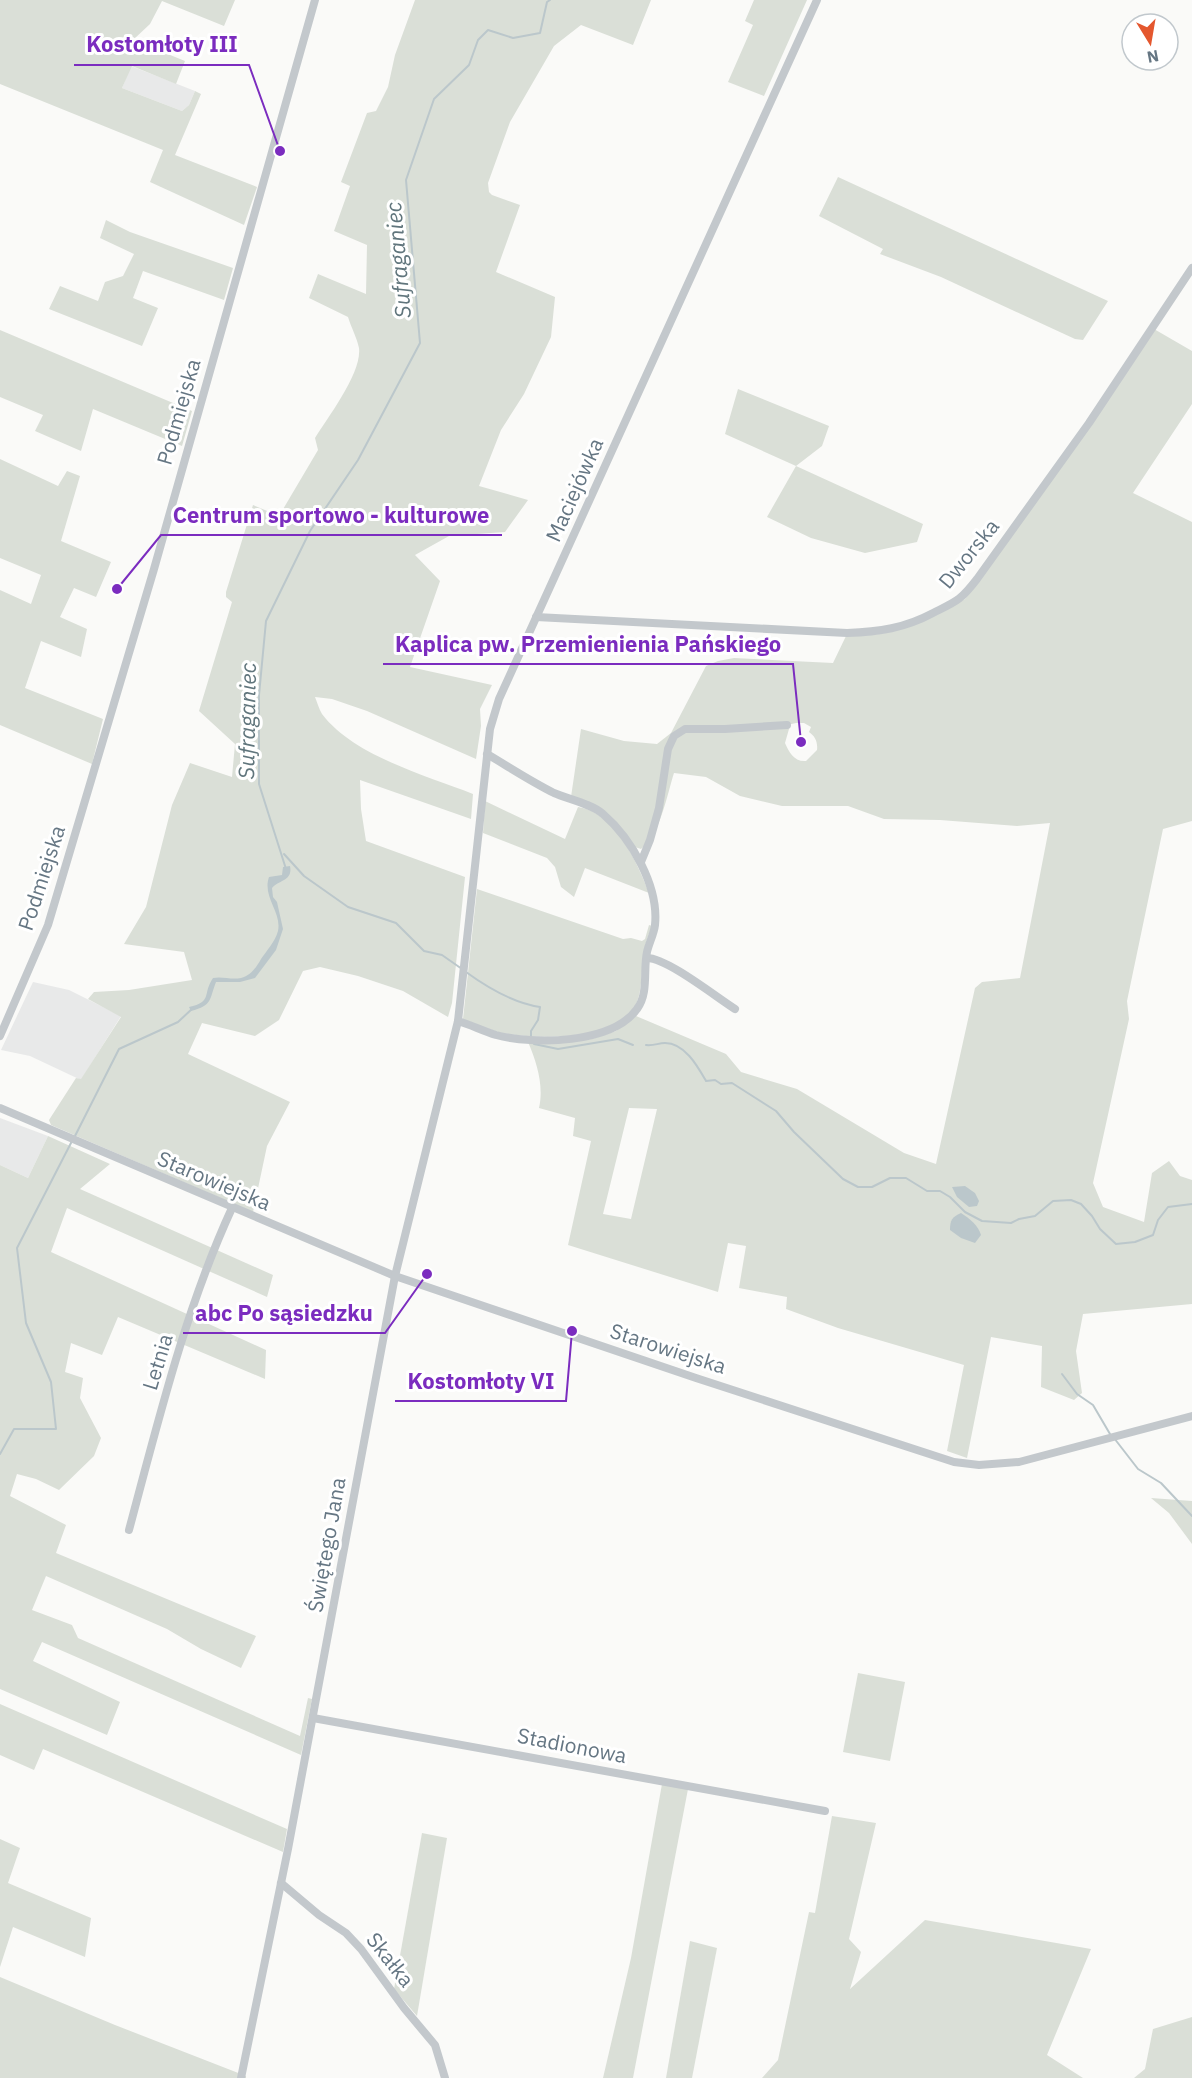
<svg xmlns="http://www.w3.org/2000/svg" width="1192" height="2078" viewBox="0 0 1192 2078" font-family="'IBM Plex Sans',sans-serif">
<rect width="100%" height="100%" fill="#fafaf8"/>
<g fill="#e8e9e9">
<path d="M131,66L195,91L189,105L182,111L122,88Z"/>
<path d="M33,982L69,990L121,1016L81,1080L30,1056L1,1050Z"/>
<path d="M0,1118L48,1136L28,1178L0,1165Z"/>
</g>
<g fill="#dadfd7" fill-rule="evenodd">
<path d="M0,0H235L224,26L162,1L150,24L133,40L185,61L176,84L132,66L122,88L182,111L189,105L195,91L201,94L175,155L257,187L244,225L150,182L163,150L0,84Z"/>
<path d="M415,0H651L633,45L581,25L554,46L510,122L488,183L489,192L492,195L520,205L496,272L555,297L551,337L524,394L501,430L479,486L528,500L505,532L449,536L415,555L440,581L410,667L492,685L480,709L481,726L476,759L367,711L332,699L315,697C317,702 319,709 322,714C354,756 425,775 473,794L471,819L360,780L361,809L366,841L465,877L452,1003L448,1017L403,991L358,976L320,967L303,971L279,1020L255,1036L202,1023L188,1054L290,1102L267,1146L253,1212L51,1125L49,1120L76,1078L81,1079L121,1017L88,999L94,992L129,990L192,980L184,952L124,944L146,907L172,805L190,763L232,777L235,744L199,711L232,602L226,597V592L253,505L279,516L318,450L315,438C328,417 362,373 359,348C357,338 351,327 348,317L309,298L318,274L366,294L367,245L334,231L350,186L341,182L367,113L376,111L388,87L395,55Z"/>
<path d="M754,0H807L764,96L728,82L753,25L745,21Z"/>
<path d="M838,177L1108,301L1083,340L1075,339L941,277L880,254L883,249L819,216Z"/>
<path d="M106,220L130,232L233,268L224,300L143,271L133,298L158,308L142,346L49,309L60,286L98,301L105,282L123,276L134,254L100,238Z"/>
<path d="M1154,329L1192,351V404L1133,493L1192,522V821L1163,829L1127,1001L1129,1019L1093,1183L1103,1207L1144,1222L1152,1173L1169,1161L1180,1176L1192,1180V1304L1083,1314L1076,1351L1082,1393L1074,1400L1041,1387L1042,1346L991,1337L967,1458L947,1451L964,1365L838,1328L786,1309L787,1297L739,1288L746,1246L728,1243L718,1292L568,1245L591,1141L573,1136L575,1118L539,1108C544,1086 537,1063 528,1042L592,1039L616,1031L636,1016L726,1054L741,1072L797,1089L904,1153L936,1164L975,988L982,982L1020,978L1050,823L1017,826L940,820L884,819L848,806H782L740,796L706,777L674,773C667,795 660,835 641,849L635,847L610,818L571,797L581,729L624,741L657,744L671,733L706,666L718,661L734,658L833,663L846,636C896,637 923,622 965,599ZM796,723H804L811,727L809,732C815,736 818,742 817,750L806,761C794,762 789,752 785,743L789,729L787,725ZM629,1108L657,1109L631,1219L603,1214Z"/>
<path d="M0,330L192,411L182,446L93,409L81,451L35,431L43,415L0,397Z"/>
<path d="M738,389L829,426L822,446L796,466L923,524L917,542L865,553L811,538L767,517L796,466L725,434Z"/>
<path d="M0,459L58,486L67,471L80,476L61,541L111,562L96,597L74,588L60,617L87,629L81,657L41,641L25,688L103,719L92,764L0,725V590L31,604L41,575L0,558Z"/>
<path d="M485,801L565,839L578,807C615,812 637,862 649,893L585,868L574,897L561,887L555,867L547,858L483,833Z"/>
<path d="M477,889L623,939L631,938L642,941L645,939L649,925L652,926C649,934 645,943 644,952C641,967 643,993 635,1006C613,1042 537,1039 502,1033C489,1030 475,1023 463,1019Z"/>
<path d="M48,1136L110,1164L80,1189L273,1275L267,1297L67,1208L51,1252L266,1350L265,1379L118,1317L102,1355L71,1343L65,1372L83,1378L80,1398L101,1438L94,1456L59,1490L36,1479L17,1474L10,1496L66,1525L56,1553L256,1636L241,1668L201,1649L167,1629L46,1576L32,1610L72,1625L78,1638L300,1736L308,1698L312,1699L301,1755L42,1642L33,1661L120,1702L107,1735L0,1689V1165L28,1178Z"/>
<path d="M1151,1498L1192,1501V1544L1169,1513Z"/>
<path d="M858,1673L905,1682L890,1761L843,1752Z"/>
<path d="M0,1704L287,1829L283,1852L43,1749L34,1770L0,1755Z"/>
<path d="M662,1784L688,1789L633,2078H603L631,1958Z"/>
<path d="M832,1816L876,1823L849,1939L861,1952L850,1989L925,1920L1091,1949L1047,2055L1083,2078H762L778,2060L809,1912L815,1913Z"/>
<path d="M422,1833L447,1838L417,2016L394,1989Z"/>
<path d="M0,1839L20,1848L8,1883L91,1918L85,1957L13,1927L0,1967Z"/>
<path d="M690,1941L717,1948L692,2078H666Z"/>
<path d="M0,1977L115,2025L246,2076V2078H0Z"/>
<path d="M1192,2017V2078H1134L1145,2069L1153,2029Z"/>
</g>
<g fill="#bbc7cb">
<path d="M290,866C293,881 279,880 272,888L273,897L277,902L283,929L276,950L255,978L240,982H216C209,1000 213,1005 191,1011L189,1007C213,1002 202,994 213,978C222,976 231,980 241,978C251,975 256,968 261,959C267,950 275,942 278,931C282,912 262,897 269,877L282,875L283,867Z"/>
<path d="M965,1186L975,1193L979,1201L977,1206L969,1207L957,1197L952,1187Z"/>
<path d="M961,1213C970,1219 978,1225 981,1235L975,1243L961,1238L950,1230C950,1220 952,1217 961,1213Z"/>
</g>
<g fill="none" stroke-linecap="round" stroke-linejoin="round">
<g stroke="#bbc7cb" stroke-width="2">
<path d="M284,854L304,876L348,907L396,923L424,951L442,955L462,969"/>
<path d="M286,869L259,784V695L266,621L310,531L358,460L420,343L406,180L434,99L469,65L478,40L488,30L513,38L540,33L547,2L550,0"/>
<path d="M466,972C488,988 513,1003 540,1007L538,1020L531,1031V1037"/>
<path d="M534,1044L558,1049L618,1039L633,1045"/>
<path d="M646,1045C654,1046 658,1043 665,1043C685,1043 698,1067 706,1081L715,1080L721,1084L732,1083L776,1111L794,1132L843,1179L858,1187H872L890,1178H906L927,1191H940L950,1197L965,1212L982,1221L1011,1223L1019,1219L1035,1216L1053,1201L1071,1200L1081,1204L1092,1216L1100,1229L1116,1244L1135,1242L1153,1235L1158,1220L1168,1207L1192,1204"/>
<path d="M75,1136L119,1049L178,1022L193,1008"/>
<path d="M1062,1374L1077,1394L1093,1405L1110,1434"/>
<path d="M1114,1438L1138,1469L1161,1483L1192,1516"/>
<path d="M0,1454L14,1429H56L51,1382L26,1323L17,1248L72,1141"/>
</g>
<g stroke="#c3c8cc" stroke-width="8">
<path d="M536,617L847,633C879,632 905,628 933,613C957,601 960,601 977,579L1089,423L1192,268"/>
<path d="M641,862L650,840L659,808L668,749L674,736L685,729H725L787,725"/>
<path d="M647,958C667,958 716,997 735,1009"/>
<path d="M458,1021C471,1025 483,1031 496,1035C534,1045 612,1044 637,1009C649,993 643,970 647,952C649,943 654,934 655,925C659,887 632,839 603,814C592,804 568,799 554,793C530,781 509,767 487,754"/>
<path d="M0,1036L48,925L154,569L315,0"/>
<path d="M0,1108L395,1276L696,1378L954,1462L979,1465L1019,1462L1192,1416"/>
<path d="M129,1530C158,1422 185,1310 232,1208"/>
<path d="M313,1718L825,1811"/>
<path d="M281,1883L319,1915L346,1933L361,1949L404,2008L435,2045L445,2078"/>
<path d="M241,2078L288,1849L395,1276L458,1021L490,729L499,699L817,0"/>
</g>
</g>
<g text-anchor="middle" stroke-width="6" stroke-linejoin="round" paint-order="stroke">
<g font-size="21" fill="#657683" stroke="#fff">
<text transform="translate(179 412) rotate(-74)" y="7">Podmiejska</text>
<text transform="translate(575 490) rotate(-66)" y="7">Maciejówka</text>
<text transform="translate(969 554) rotate(-51)" y="7">Dworska</text>
<text transform="translate(42 878) rotate(-72)" y="7">Podmiejska</text>
<text transform="translate(214 1181) rotate(23)" y="7">Starowiejska</text>
<text transform="translate(668 1349) rotate(18)" y="7">Starowiejska</text>
<text transform="translate(158 1362) rotate(-73)" y="7">Letnia</text>
<text transform="translate(327 1545) rotate(-80)" y="7">Świętego Jana</text>
<text transform="translate(572 1746) rotate(11)" y="7">Stadionowa</text>
<text transform="translate(390 1960) rotate(52)" y="7">Skałka</text>
</g>
<g font-size="22" font-style="italic" fill="#60757c" stroke="#fff">
<text transform="translate(398 260) rotate(-95)" y="8">Sufraganiec</text>
<text transform="translate(247 721) rotate(-89)" y="8">Sufraganiec</text>
</g>
</g>
<path fill="none" stroke="#7b2cbf" stroke-width="2" d="M280 151L249 65H74M117 589L161 535H502M801 742L793 664H383M427 1274L385 1333H183M572 1331L566 1401H395"/>
<g fill="#7b2cbf" stroke="#fff" stroke-width="2">
<circle cx="280" cy="151" r="6"/>
<circle cx="117" cy="589" r="6"/>
<circle cx="801" cy="742" r="6"/>
<circle cx="427" cy="1274" r="6"/>
<circle cx="572" cy="1331" r="6"/>
</g>
<g font-size="22" text-anchor="middle" font-weight="bold" fill="#7b2cbf" stroke="#fff" stroke-width="6" stroke-linejoin="round" paint-order="stroke">
<text x="162" y="52">Kostomłoty III</text>
<text x="331" y="523">Centrum sportowo - kulturowe</text>
<text x="588" y="652">Kaplica pw. Przemienienia Pańskiego</text>
<text x="284" y="1321">abc Po sąsiedzku</text>
<text x="481" y="1389">Kostomłoty VI</text>
</g>
<g transform="translate(1150 42) rotate(169)"><circle r="28" fill="#ffffff" stroke="#c1c8cd" stroke-width="1.5"/>
<path d="M0-4.5L10 22L0 15L-10 22Z" fill="#e4572e"/>
<text y="-9" font-size="16" font-weight="bold" text-anchor="middle" fill="#657683">N</text>
</g>
</svg>
